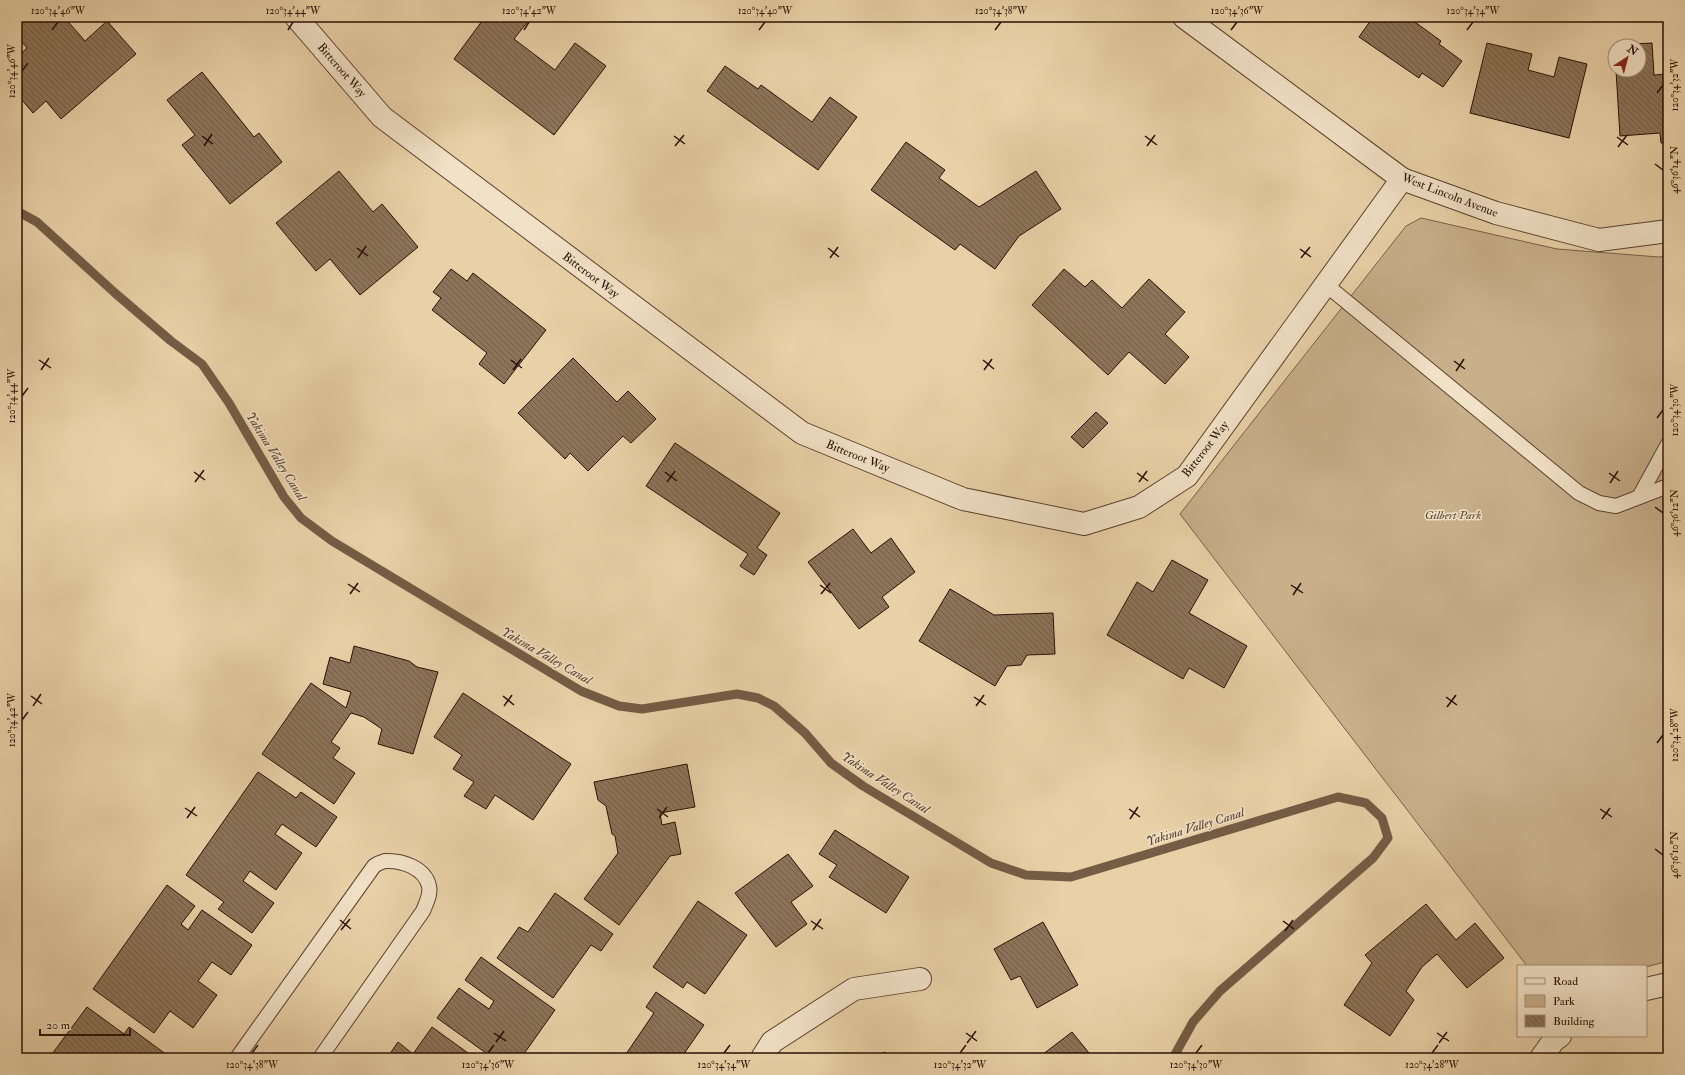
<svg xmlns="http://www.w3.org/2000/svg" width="1685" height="1075" viewBox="0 0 1685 1075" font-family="'IM FELL Double Pica',serif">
<defs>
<pattern id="building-back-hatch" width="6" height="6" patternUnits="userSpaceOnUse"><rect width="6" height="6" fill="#8c7459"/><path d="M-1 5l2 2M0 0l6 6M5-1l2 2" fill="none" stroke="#725e47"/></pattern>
</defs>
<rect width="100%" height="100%" fill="#e9d1a7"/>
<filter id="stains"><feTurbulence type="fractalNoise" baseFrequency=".005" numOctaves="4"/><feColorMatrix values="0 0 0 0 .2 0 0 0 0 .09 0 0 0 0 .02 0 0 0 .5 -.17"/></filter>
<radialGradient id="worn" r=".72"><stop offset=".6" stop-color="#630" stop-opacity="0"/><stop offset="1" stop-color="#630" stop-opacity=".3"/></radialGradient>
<path fill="#c8b08b" stroke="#786048" d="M1421,218L1557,249L1659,257L1668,256V961L1646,967L1527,966L1180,514L1406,226Z"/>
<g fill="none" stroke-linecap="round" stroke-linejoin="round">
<path stroke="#745c45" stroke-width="9" d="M17,211L37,222L115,293L171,341L202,364L229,403L284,497L301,518L332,541L581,691L619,706L642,709L737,694L758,698L774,706L805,733L831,763L863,786L991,863L1026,875L1071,877L1338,797L1366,803L1382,818L1388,838L1373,858L1220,991L1193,1022L1173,1058"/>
</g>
<g fill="url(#building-back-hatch)" stroke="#281004">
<path d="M17,17H64L85,41L107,21L136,54L61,119L46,101L33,113L17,94V57L27,48L17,36Z"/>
<path d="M485,17H523L528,21L514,39L555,70L575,43L606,66L554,135L454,59Z"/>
<path d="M1373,17H1408L1441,41L1439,44L1462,61L1443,87L1422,73L1419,78L1359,37Z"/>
<path d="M1487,43L1532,54L1528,70L1554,77L1559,57L1587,64L1569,138L1470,113Z"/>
<path d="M1652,43L1654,75L1668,74V143H1661L1660,133L1620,136L1616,70H1639V46H1615V50V45Z"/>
<path d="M725,66L758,89L761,85L812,122L830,97L857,117L818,170L707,91Z"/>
<path d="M202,72L254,137L259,133L282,162L230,204L182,145L195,135L167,100Z"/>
<path d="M906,142L945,170L939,178L979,207L1036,171L1061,209L1019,236L995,269L960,244L955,250L871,190Z"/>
<path d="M339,171L373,212L382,204L418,247L360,295L330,259L316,271L276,223Z"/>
<path d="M451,269L467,281L473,273L546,330L504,384L479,364L487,353L432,310L441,298L433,292Z"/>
<path d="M1064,269L1085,287L1092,280L1122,308L1149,279L1185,312L1165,334L1189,357L1165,384L1129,352L1108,375L1032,305Z"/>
<path d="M573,358L617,402L628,391L656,419L631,443L623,436L588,471L570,453L565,459L518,413Z"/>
<path d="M1096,412L1108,423L1083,448L1071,437Z"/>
<path d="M675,443L780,513L757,548L767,555L754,575L740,566L748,554L646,486Z"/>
<path d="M853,529L871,553L891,538L915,572L882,597L889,607L859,629L808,562Z"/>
<path d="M1172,560L1208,580L1189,613L1247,646L1224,688L1189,668L1183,679L1107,635L1137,582L1153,592Z"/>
<path d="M950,589L994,615L1053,613L1055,654L1027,655L1021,665L1007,666L995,686L919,641Z"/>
<path d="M354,646L409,661L417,667L438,672L413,754L378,744L382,729L364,717L351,713L331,742L340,748L333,758L355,773L334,804L262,754L311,683L346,708L351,692L323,684L330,657L350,663Z"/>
<path d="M463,693L571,764L533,820L495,795L486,809L464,796L474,782L453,769L462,755L434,737Z"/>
<path d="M687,764L695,807L660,813L662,825L675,822L681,854L670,856L619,925L584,899L618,853L615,836L612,834L606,806L598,800L594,782Z"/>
<path d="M258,772L296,798L301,792L337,817L316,847L282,824L275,834L302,853L276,890L250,871L243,881L274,903L252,933L218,909L224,902L186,875Z"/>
<path d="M835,830L909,877L886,913L829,877L837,865L819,854Z"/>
<path d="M788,854L813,886L791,902L807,924L776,947L735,893Z"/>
<path d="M167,885L195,906L181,924L188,930L202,910L252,945L231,975L212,962L198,981L217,995L193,1028L170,1011L154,1033L93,989Z"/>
<path d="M555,893L613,934L601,951L591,945L553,998L497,958L519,927L528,932Z"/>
<path d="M698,901L747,935L705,994L687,982L683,988L653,967Z"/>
<path d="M1426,904L1456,940L1475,923L1504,958L1467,988L1437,954L1422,967L1406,991L1414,1000L1390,1036L1344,1005L1372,963L1365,955Z"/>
<path d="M1043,922L1078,985L1037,1008L1020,976L1011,980L994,949Z"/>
<path d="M481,957L555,1010L521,1058H493L437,1018L459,988L489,1009L494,1001L465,980Z"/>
<path d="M656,992L704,1025L681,1058H631L626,1054L654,1013L646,1007Z"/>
<path d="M87,1007L124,1034L129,1027L167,1055L165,1058H49Z"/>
<path d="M432,1027L475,1058H387L398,1042L413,1054Z"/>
<path d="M1072,1032L1093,1058H1038Z"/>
<path d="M885,1052L889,1058H873Z"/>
<path d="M1296,1055L1315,1058H1295Z"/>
</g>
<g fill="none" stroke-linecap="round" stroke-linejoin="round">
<defs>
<g id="service">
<path d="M1325,284L1579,493L1599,503L1616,506L1668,486"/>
<path d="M1639,497L1668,444"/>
<path d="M237,1058L374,866C377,864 381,862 385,861C402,860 425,868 429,886C431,895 426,903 423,911L320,1058"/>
</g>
<g id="minor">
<path d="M296,17L382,117L802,433L963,499L1084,524L1139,507L1187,476L1402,179"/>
<path d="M1646,989L1668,984"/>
<path d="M762,1058L772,1042L854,989L920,979"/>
<path d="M1541,1058L1554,1040L1560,1036"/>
</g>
<path id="tertiary" d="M1184,17L1402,179L1496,213L1599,240L1668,231"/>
</defs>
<use href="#service" stroke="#58402d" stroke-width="16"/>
<use href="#minor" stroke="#58402d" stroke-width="24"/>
<use href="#tertiary" stroke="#58402d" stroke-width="24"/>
<use href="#service" stroke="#f1e1c6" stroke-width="14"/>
<use href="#minor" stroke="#f1e1c6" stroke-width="22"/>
<use href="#tertiary" stroke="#f1e1c6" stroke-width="22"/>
</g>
<path fill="none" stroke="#281004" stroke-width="1.5" d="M52,30L58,22M288,30L293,22M524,30L529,22M759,30L765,22M995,30L1001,22M1231,30L1237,22M1467,30L1473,22M22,71L28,63M1657,93L1663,85M202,136L213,144M674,136L685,144M1145,136L1157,145M1617,137L1628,145M204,146L212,134M675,146L684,135M1147,146L1155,135M1618,147L1627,135M1655,164L1663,170M357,248L368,256M828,248L839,257M1300,249L1311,257M358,258L366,246M830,258L838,247M1301,258L1310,247M39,360L51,368M511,360L522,368M983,360L994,369M1454,361L1465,369M41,370L49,358M513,370L521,359M984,370L992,359M1456,371L1464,359M22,396L28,388M1657,418L1663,410M194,472L205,480M665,472L677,481M1137,473L1148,481M1609,473L1620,481M195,482L204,470M667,482L675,471M1139,482L1147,471M1610,483L1618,471M1655,507L1663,513M348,584L360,592M820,585L831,593M1291,585L1303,593M350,594L358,583M821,594L830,583M1293,595L1301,583M31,696L42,704M503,696L514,705M974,697L986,705M1446,697L1457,705M33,706L41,694M504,706L512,695M976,706L984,695M1447,707L1456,695M22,720L28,712M1657,743L1663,735M185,808L197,816M657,809L668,817M1129,809L1140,817M1600,809L1612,817M187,818L195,807M659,818L667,807M1130,819L1138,807M1602,819L1610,808M1655,849L1663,855M340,920L351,929M811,921L823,929M1283,921L1294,929M341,930L350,919M813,930L821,919M1285,931L1293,920M494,1033L506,1041M966,1033L977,1041M1437,1033L1449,1041M496,1042L504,1031M967,1043L976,1031M1439,1043L1447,1032M252,1053L258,1045M488,1053L494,1045M724,1053L730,1045M960,1053L966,1045M1196,1053L1202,1045M1432,1053L1438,1045"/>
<g text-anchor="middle" stroke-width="3" stroke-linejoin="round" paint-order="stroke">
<g font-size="12" fill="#281004" stroke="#f1e1c6">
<text transform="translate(342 70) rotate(49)" y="4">Bitteroot Way</text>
<text transform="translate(1450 195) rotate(21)" y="4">West Lincoln Avenue</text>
<text transform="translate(591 275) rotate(37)" y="4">Bitteroot Way</text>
<text transform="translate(1205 449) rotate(-52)" y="4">Bitteroot Way</text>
<text transform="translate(858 456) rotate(22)" y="4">Bitteroot Way</text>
</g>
<g font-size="12" font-style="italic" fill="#604833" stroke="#f1e1c6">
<text x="1453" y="519">Gilbert Park</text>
</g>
<g font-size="13" font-style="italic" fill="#5b432f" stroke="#f1e1c6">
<text transform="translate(277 456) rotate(58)" y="5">Yakima Valley Canal</text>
<text transform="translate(547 655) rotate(30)" y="5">Yakima Valley Canal</text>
<text transform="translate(886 782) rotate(33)" y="5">Yakima Valley Canal</text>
<text transform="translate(1195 826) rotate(-17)" y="5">Yakima Valley Canal</text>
</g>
</g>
<rect width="1685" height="1075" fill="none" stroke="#e9d1a7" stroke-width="44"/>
<rect x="1517" y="965" width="130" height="72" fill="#f1e1c6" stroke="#a18d78"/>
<rect x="1525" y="978" width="20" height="6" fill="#f1e1c6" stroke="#a18d78"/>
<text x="1553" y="985" font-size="12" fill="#281004">Road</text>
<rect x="1525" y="995" width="20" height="12" fill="#c8b08b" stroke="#a18d78"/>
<text x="1553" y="1005" font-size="12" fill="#281004">Park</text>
<rect x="1525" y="1015" width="20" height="12" fill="url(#building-back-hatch)" stroke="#a18d78"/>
<text x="1553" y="1025" font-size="12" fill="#281004">Building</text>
<g transform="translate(1627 58) rotate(36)"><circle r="19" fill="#f1e1c6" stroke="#a18d78"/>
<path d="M0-3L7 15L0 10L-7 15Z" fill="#8f2418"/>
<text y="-6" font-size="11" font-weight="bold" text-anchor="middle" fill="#281004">N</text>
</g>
<path d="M40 1029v6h90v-6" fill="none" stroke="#281004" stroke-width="2"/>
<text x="46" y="1029" font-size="12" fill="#281004" stroke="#f1e1c6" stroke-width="3" paint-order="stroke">20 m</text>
<rect x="22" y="22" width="1641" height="1031" fill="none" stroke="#281004" stroke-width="1.5"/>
<g font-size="10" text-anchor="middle" fill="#281004">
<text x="58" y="14">120°34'46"W</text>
<text x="293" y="14">120°34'44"W</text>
<text x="529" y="14">120°34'42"W</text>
<text x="765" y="14">120°34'40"W</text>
<text x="1001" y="14">120°34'38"W</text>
<text x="1237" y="14">120°34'36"W</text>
<text x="1473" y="14">120°34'34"W</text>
<text transform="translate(11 71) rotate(-90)" y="4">120°34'46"W</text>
<text transform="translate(1674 85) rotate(-90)" y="4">120°34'32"W</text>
<text transform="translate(1674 170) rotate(-90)" y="4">46°36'14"N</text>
<text transform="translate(11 396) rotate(-90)" y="4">120°34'44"W</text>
<text transform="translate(1674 410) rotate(-90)" y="4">120°34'30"W</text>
<text transform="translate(1674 513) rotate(-90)" y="4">46°36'12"N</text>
<text transform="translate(11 720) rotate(-90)" y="4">120°34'42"W</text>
<text transform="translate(1674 735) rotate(-90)" y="4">120°34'28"W</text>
<text transform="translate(1674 855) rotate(-90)" y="4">46°36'10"N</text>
<text x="252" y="1068">120°34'38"W</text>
<text x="488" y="1068">120°34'36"W</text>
<text x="724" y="1068">120°34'34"W</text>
<text x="960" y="1068">120°34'32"W</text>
<text x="1196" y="1068">120°34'30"W</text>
<text x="1432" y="1068">120°34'28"W</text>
</g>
<rect width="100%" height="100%" filter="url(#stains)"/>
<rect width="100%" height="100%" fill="url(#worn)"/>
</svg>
